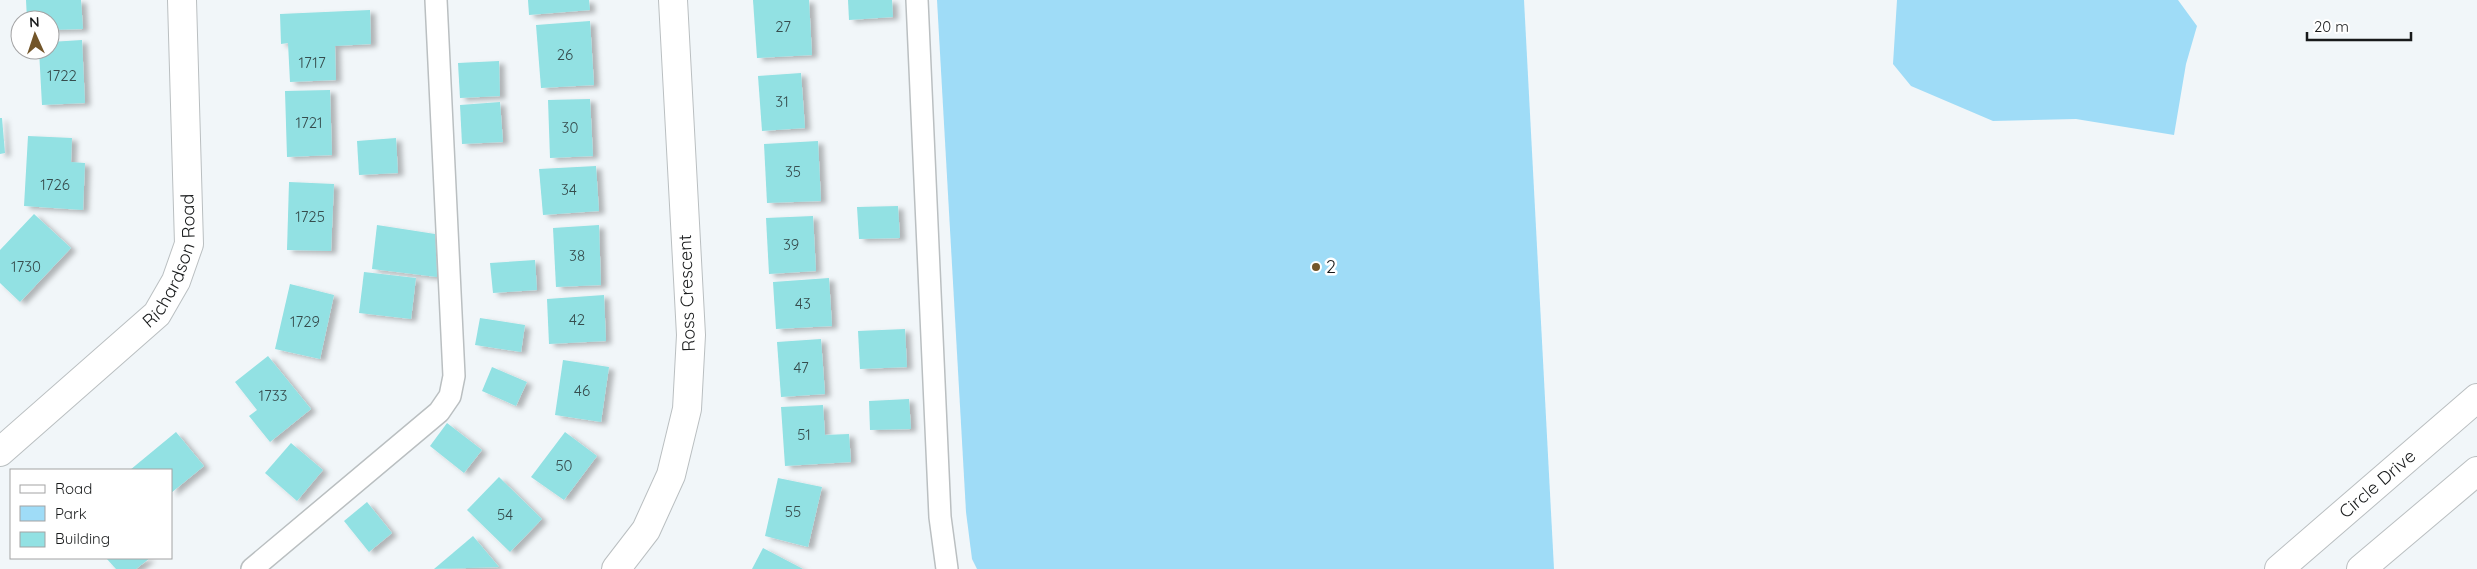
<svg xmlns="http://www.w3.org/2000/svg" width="2477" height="569" viewBox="0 0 2477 569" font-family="Quicksand,sans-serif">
<defs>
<filter id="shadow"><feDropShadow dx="5.5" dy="3" stdDeviation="2.5" flood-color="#0004"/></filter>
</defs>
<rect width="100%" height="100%" fill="#f1f6f9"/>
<g fill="#9fdcf7">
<path d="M937,0H1524L1554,569H977L972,559L966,512Z"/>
<path d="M1897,0H2178L2197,26L2186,64L2174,135L2076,119L1993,121L1911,86L1893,64Z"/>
</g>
<g fill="#92e1e3" filter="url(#shadow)">
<path d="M26,0H81L83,29L50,30V20H27Z"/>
<path d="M528,0H589L590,10L529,15Z"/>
<path d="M753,0H809L812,55L757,58Z"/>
<path d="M848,0H892L893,17L849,20Z"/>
<path d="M370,10L371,44L335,46L336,80L290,82L288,43L281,44L280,14Z"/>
<path d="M590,21L594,85L541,88L536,25Z"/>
<path d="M82,40L85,103L42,105L39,50H50V42Z"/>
<path d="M499,61L500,96L460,98L458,63Z"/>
<path d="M801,73L805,128L762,131L758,76Z"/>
<path d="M330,90L332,155L287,157L285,91Z"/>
<path d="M590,99L593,156L550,158L548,100Z"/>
<path d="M500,102L503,142L462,144L460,105Z"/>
<path d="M0,118H2L5,153L0,154Z"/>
<path d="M28,136L72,138L71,162L85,163L83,210L24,206Z"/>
<path d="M396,138L398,173L359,175L357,141Z"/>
<path d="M818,141L821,201L767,203L764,144Z"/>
<path d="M596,166L599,211L543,215L539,169Z"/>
<path d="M289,182L334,184L331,251L287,250Z"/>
<path d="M898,206L900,238L859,239L857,207Z"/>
<path d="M34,214L71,248L20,302L0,283V250Z"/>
<path d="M813,216L816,271L769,274L766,218Z"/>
<path d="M377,225L435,234L437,277L372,269Z"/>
<path d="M599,225L601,285L556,287L553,228Z"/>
<path d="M535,260L537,290L493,293L490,263Z"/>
<path d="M364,272L416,278L411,319L359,313Z"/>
<path d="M829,278L832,326L776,329L773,282Z"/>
<path d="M290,284L334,295L320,359L275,349Z"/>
<path d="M604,295L606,341L549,344L547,299Z"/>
<path d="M480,318L525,325L521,352L475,345Z"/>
<path d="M905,329L907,367L860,369L858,331Z"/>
<path d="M821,339L825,394L781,397L777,342Z"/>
<path d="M268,356L311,409L270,442L249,416L257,410L235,382Z"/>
<path d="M563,360L609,367L601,422L555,415Z"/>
<path d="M492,367L527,382L516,406L482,391Z"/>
<path d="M909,399L911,429L870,430L869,401Z"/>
<path d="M823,405L825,435L849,434L851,462L785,466L781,407Z"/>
<path d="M447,423L482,450L464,473L430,446Z"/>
<path d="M176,432L204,466L171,493V470H130Z"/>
<path d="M565,432L597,456L564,500L531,477Z"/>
<path d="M291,443L323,470L297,501L265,473Z"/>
<path d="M499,477L542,519L510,552L467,510Z"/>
<path d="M778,478L822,487L808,547L765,536Z"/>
<path d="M367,502L392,533L369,552L344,521Z"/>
<path d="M473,536L499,567L434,569Z"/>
<path d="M763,548L803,569H752Z"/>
<path d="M106,558H150L136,569H116Z"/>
</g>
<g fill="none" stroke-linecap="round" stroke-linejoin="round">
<defs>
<g id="service">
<path d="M917,0L940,517L947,569"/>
<path d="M252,569L439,412L450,396L454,376L436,0"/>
</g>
<path id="minor" d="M616,569L646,530L671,475L687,409L691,335L673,0"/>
<g id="tertiary">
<path id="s1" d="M0,452L157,314L176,281L189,244L182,0"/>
</g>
<g id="trunk">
<path id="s2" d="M2279,569L2477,398"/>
<path d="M2361,569L2477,471"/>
</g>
</defs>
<use href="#service" stroke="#babfc1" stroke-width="24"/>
<use href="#minor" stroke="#babfc1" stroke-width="30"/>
<use href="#tertiary" stroke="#babfc1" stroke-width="30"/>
<use href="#trunk" stroke="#babfc1" stroke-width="30"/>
<use href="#service" stroke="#fff" stroke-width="21"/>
<use href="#minor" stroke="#fff" stroke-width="28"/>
<use href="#tertiary" stroke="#fff" stroke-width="28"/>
<use href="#trunk" stroke="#fff" stroke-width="28"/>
</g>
<circle fill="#725529" stroke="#fff" stroke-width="2" cx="1316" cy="267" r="5"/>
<g text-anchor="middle" stroke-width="5" stroke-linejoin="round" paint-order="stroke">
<g font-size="15" fill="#364c4d">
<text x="783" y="32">27</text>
<text x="565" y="60">26</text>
<text x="312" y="68">1717</text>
<text x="62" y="81">1722</text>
<text x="782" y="107">31</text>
<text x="309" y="128">1721</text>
<text x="570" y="133">30</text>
<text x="793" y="177">35</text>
<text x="55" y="190">1726</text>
<text x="569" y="195">34</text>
<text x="310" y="222">1725</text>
<text x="791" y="250">39</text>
<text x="577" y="261">38</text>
<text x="26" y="272">1730</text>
<text x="803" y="309">43</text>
<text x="577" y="325">42</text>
<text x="305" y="327">1729</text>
<text x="801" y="373">47</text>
<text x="582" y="396">46</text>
<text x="273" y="401">1733</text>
<text x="804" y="440">51</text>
<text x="564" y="471">50</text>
<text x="793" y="517">55</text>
<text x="505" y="520">54</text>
</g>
<g font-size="18" fill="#181a1b" stroke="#fff">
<text dy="6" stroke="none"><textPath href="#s1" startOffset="265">Richardson Road</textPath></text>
<text transform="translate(687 293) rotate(-92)" y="6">Ross Crescent</text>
<text dy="6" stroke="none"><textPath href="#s2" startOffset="130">Circle Drive</textPath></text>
</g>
<g font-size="18" fill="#181a1b" stroke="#fff" text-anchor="start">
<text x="1326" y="273">2</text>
</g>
</g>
<rect x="10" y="469" width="162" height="90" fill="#ffffff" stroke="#a3a3a4"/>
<rect x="20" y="485" width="25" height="8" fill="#ffffff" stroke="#a3a3a4"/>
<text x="55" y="494" font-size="15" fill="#181a1b">Road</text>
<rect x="20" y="506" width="25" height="15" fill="#9fdcf7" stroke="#a3a3a4"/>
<text x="55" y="519" font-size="15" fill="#181a1b">Park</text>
<rect x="20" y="532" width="25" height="15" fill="#92e1e3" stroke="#a3a3a4"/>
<text x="55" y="544" font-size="15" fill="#181a1b">Building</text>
<g transform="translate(35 35) rotate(357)"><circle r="24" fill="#ffffff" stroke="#a3a3a4"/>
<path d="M0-4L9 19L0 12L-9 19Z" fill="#725529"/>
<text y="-8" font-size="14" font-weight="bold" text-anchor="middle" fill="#181a1b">N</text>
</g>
<path d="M2307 32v8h104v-8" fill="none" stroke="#181a1b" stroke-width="2.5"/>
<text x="2314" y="32" font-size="15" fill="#181a1b" stroke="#ffffff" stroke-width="4" paint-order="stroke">20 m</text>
</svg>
